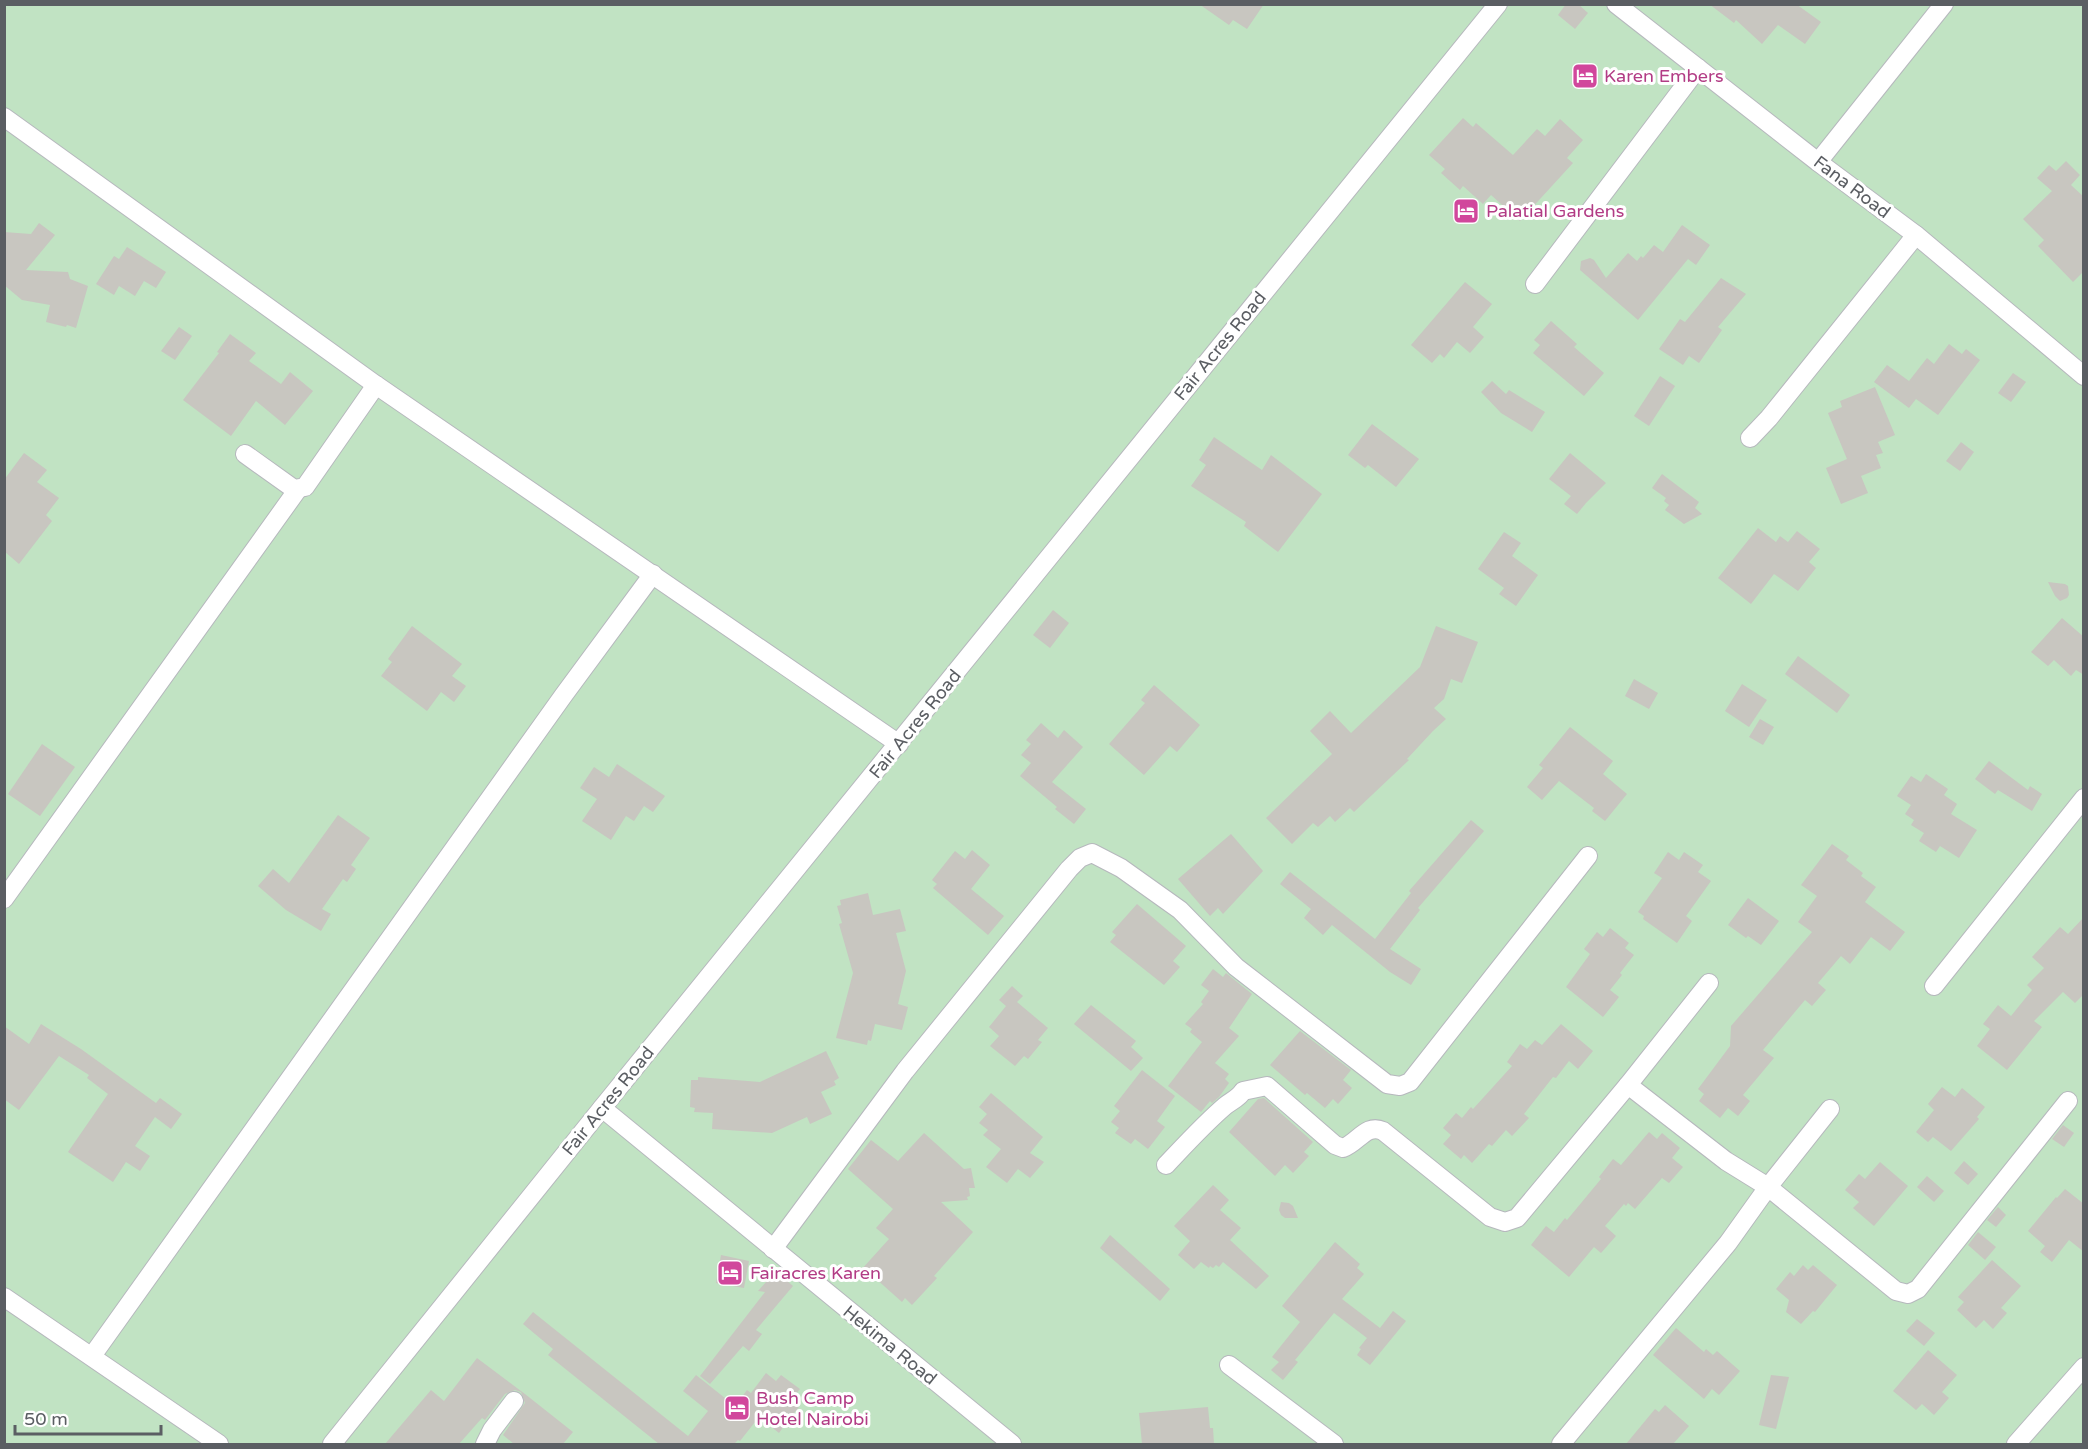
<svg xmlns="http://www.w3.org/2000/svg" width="2088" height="1449" viewBox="0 0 2088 1449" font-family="'Varela Round',sans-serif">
<rect width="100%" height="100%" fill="#edebe3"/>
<rect fill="#c1e3c3" x="5" y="5" width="2078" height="1439"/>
<g fill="#c8c6c0">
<path d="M1199,4H1264L1247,29L1233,20L1229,25Z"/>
<path d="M1566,4H1578L1588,13L1575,29L1558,15Z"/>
<path d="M1709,4H1796L1821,22L1805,44L1778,25L1762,44L1736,20L1734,23Z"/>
<path d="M1463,118L1473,127L1476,123L1513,155L1537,129L1545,136L1560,119L1583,140L1567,158L1573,163L1520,221L1491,195L1483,204L1463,186L1460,190L1441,173L1445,169L1429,155Z"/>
<path d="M2066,161L2080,175L2071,185L2084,197V271L2073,282L2038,246L2044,240L2023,219L2052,191L2037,178L2049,165L2056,171Z"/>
<path d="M39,223L55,235L26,270L68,272L70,279L88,286L76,328L67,325L66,327L46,322L50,305L22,300L4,285V232L31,234Z"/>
<path d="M1682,225L1710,245L1696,265L1688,259L1638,320L1580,270L1581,261L1590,258L1594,260L1606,278L1628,253L1637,261L1641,256L1643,258L1654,245L1663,252Z"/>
<path d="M127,247L166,272L156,288L144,281L135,296L119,286L114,295L96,284L114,256L119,259Z"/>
<path d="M1721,278L1746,294L1718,327L1722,330L1699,363L1689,356L1683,365L1659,349L1680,319L1685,322Z"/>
<path d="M1465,282L1492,304L1473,327L1484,337L1470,353L1457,342L1444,358L1440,354L1432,363L1411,345Z"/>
<path d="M1551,321L1577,344L1574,347L1604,373L1584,396L1533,353L1540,345L1534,340Z"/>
<path d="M179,327L192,336L175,360L161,351Z"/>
<path d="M230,334L256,353L249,361L281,384L290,372L313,391L285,425L256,401L231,436L183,400L219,353L217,352Z"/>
<path d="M1949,344L1962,354L1966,349L1980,360L1938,415L1916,399L1909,408L1874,382L1887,365L1909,381L1927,358L1934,364Z"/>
<path d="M2013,373L2026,382L2011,402L1998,393Z"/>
<path d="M1660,376L1675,386L1649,426L1634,416Z"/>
<path d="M1492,381L1506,394L1509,390L1545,412L1532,432L1501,413L1481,392Z"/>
<path d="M1875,387L1895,435L1878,442L1883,453L1876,455L1881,468L1861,476L1868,493L1841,504L1826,468L1847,459L1828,413L1842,407L1840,401Z"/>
<path d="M1372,424L1419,459L1396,487L1368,465L1365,468L1348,455Z"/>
<path d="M1214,437L1262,470L1271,455L1322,494L1278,552L1244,526L1246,522L1191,486L1206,465L1199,460Z"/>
<path d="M1961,442L1974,452L1960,471L1946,461Z"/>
<path d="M24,453L47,470L37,482L59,498L46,515L52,521L19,564L4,551V480Z"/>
<path d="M1570,453L1606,483L1586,503L1577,514L1564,504L1571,496L1549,479Z"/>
<path d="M1662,474L1699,502L1695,508L1702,514L1684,524L1665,510L1669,505L1664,501L1666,498L1652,488Z"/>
<path d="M1758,528L1776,542L1780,536L1788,542L1797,531L1820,549L1809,562L1816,568L1798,591L1774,574L1751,604L1718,578Z"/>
<path d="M1504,532L1521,543L1512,556L1538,575L1516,606L1499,594L1504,588L1478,569Z"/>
<path d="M2048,582L2065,584L2068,586L2069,595L2067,598L2060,601L2055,596Z"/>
<path d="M1053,610L1069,623L1050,648L1033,635Z"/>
<path d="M2062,618L2084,637V675L2076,670L2071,676L2054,660L2048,666L2031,652Z"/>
<path d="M412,626L462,664L452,676L466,686L454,702L441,692L427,711L381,676L392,662L388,659Z"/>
<path d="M1436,626L1478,642L1462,683L1451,679L1444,699L1434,708L1446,719L1433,731L1407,759L1409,760L1354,812L1350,808L1335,822L1330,816L1318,827L1313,823L1292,844L1266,818L1332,754L1310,731L1330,711L1351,733L1420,667Z"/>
<path d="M1798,656L1850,695L1837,713L1785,674Z"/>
<path d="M1634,679L1658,693L1649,709L1625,696Z"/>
<path d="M1742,684L1767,700L1749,727L1725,711Z"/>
<path d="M1154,685L1200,725L1177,752L1170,746L1144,775L1109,744L1145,703L1141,700Z"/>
<path d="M1760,719L1774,727L1763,745L1749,737Z"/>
<path d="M1041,723L1058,738L1064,730L1083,747L1052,782L1086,809L1074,824L1055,809L1057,807L1020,776L1031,763L1021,755L1031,744L1026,740Z"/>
<path d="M1570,727L1613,761L1603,774L1627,794L1605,821L1592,811L1594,808L1559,781L1542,800L1527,787L1543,768L1539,765Z"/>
<path d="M42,744L75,767L40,816L8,794Z"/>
<path d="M1989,761L2028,790L2030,786L2042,794L2032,811L1998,790L1995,794L1975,779Z"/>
<path d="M617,764L665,796L653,812L644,806L634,821L626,816L611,840L582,821L597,799L580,788L594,767L609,777Z"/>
<path d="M1926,774L1948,789L1944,795L1957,804L1951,814L1977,830L1959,858L1940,846L1936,852L1919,841L1924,833L1911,825L1914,820L1905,814L1911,805L1897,796L1911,776L1921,782Z"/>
<path d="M338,815L370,838L351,865L356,869L347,882L343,879L322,909L331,914L321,931L286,910L258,886L273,869L289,883Z"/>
<path d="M1471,820L1484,831L1418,908L1420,910L1390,949L1421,969L1411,985L1390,972L1332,925L1323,935L1304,918L1311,909L1280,884L1290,872L1375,939L1411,893L1409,891Z"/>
<path d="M1231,834L1263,871L1223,914L1218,908L1210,916L1178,879Z"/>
<path d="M1832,844L1849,856L1846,860L1863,873L1861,876L1876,887L1865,902L1905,932L1890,951L1871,937L1850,964L1841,956L1818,983L1826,990L1812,1006L1805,1000L1763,1050L1774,1058L1743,1095L1750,1101L1738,1116L1728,1108L1720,1118L1699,1101L1704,1094L1698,1089L1730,1046L1731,1026L1812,932L1798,922L1817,896L1801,885Z"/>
<path d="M972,850L990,865L971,889L1004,916L988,935L933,888L937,884L932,880L955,851L965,859Z"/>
<path d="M1668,852L1679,860L1684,852L1703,865L1698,872L1711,881L1686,916L1692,921L1677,943L1643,919L1644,916L1638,912L1662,878L1654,873Z"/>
<path d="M868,893L873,915L900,909L906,931L896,933L906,971L898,1004L908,1007L902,1030L875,1024L871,1041L868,1040L867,1045L836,1038L853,973L839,924L842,923L837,906L841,905L840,900Z"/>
<path d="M1748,898L1779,921L1761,945L1748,936L1746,938L1728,925Z"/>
<path d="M1137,904L1186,946L1173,961L1180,967L1164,985L1110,942L1116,935L1112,932Z"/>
<path d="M2084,917V994L2075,1003L2063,992L2034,1021L2042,1027L2007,1070L1977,1046L1990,1029L1983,1024L1998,1005L2011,1016L2032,990L2027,985L2044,968L2032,957L2060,927L2068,934Z"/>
<path d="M1610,928L1629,943L1625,948L1634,955L1620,973L1622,975L1610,990L1619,997L1603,1017L1566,987L1590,954L1584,949L1597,932L1603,937Z"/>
<path d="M1213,969L1223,977L1226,973L1252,994L1229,1028L1239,1036L1215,1063L1229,1074L1225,1079L1229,1083L1219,1097L1212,1103L1210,1101L1201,1112L1168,1086L1202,1042L1190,1032L1192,1029L1185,1024L1203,1004L1201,1002L1209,991L1201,985Z"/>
<path d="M1012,986L1023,996L1017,1002L1048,1028L1038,1040L1042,1042L1028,1059L1024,1056L1015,1066L990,1046L999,1036L989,1027L1006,1006L999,1000Z"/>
<path d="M1091,1005L1136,1041L1131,1047L1143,1058L1131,1071L1074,1024Z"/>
<path d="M41,1024L81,1049L156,1103L160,1098L182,1114L171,1129L155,1117L135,1146L150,1156L140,1171L126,1162L113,1182L68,1152L108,1094L87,1078L89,1075L59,1056L19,1110L4,1099V1026L29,1044Z"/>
<path d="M1561,1024L1593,1051L1578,1069L1569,1061L1556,1078L1553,1077L1524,1114L1529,1118L1512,1136L1506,1130L1492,1146L1489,1144L1472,1163L1464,1155L1461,1159L1443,1144L1451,1135L1443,1128L1456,1113L1462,1118L1471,1107L1473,1109L1512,1066L1507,1062L1520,1044L1527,1049L1535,1040L1542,1045Z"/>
<path d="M1300,1031L1351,1070L1343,1080L1352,1088L1338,1104L1333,1099L1325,1108L1307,1093L1305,1095L1270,1065Z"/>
<path d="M826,1051L839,1078L834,1081L836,1085L821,1092L832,1114L810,1124L807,1117L772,1133L712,1129L713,1113L694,1112L695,1108L690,1107L691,1080H698V1077L760,1082Z"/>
<path d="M1142,1070L1175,1096L1157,1121L1165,1127L1148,1149L1135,1139L1131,1144L1115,1133L1119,1128L1111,1122L1120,1111L1114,1106Z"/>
<path d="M1942,1087L1955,1097L1962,1088L1985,1107L1977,1117L1979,1119L1951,1151L1933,1137L1928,1142L1916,1132L1934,1110L1928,1104Z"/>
<path d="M991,1093L1043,1137L1030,1153L1044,1162L1030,1178L1018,1169L1007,1183L986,1167L1001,1149L983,1135L988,1130L979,1123L987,1114L979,1107Z"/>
<path d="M1264,1098L1313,1142L1304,1152L1309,1156L1293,1173L1285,1165L1275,1176L1229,1132L1258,1099Z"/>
<path d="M2063,1125L2074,1133L2064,1147L2052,1139Z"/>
<path d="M1649,1132L1657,1139L1662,1133L1680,1148L1672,1158L1683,1167L1669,1183L1662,1178L1635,1209L1628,1203L1626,1206L1624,1204L1605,1226L1616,1236L1601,1253L1594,1247L1569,1277L1531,1245L1546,1226L1554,1232L1565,1218L1567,1220L1601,1179L1599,1177L1613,1159L1621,1165Z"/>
<path d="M924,1133L964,1169L971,1168L975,1188H969L970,1196L967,1197L968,1200L941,1202L973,1232L934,1276L937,1278L912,1305L905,1298L902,1302L874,1277L872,1280L861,1270L889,1239L876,1228L893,1209L848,1169L871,1140L898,1161Z"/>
<path d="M1964,1161L1978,1174L1968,1185L1954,1173Z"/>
<path d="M1880,1162L1908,1186L1874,1226L1853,1208L1859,1202L1845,1190L1859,1174L1865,1179Z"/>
<path d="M1927,1176L1944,1191L1934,1202L1917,1187Z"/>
<path d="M1213,1185L1229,1200L1220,1210L1241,1228L1230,1240L1269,1276L1256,1289L1223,1262L1219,1267L1216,1265L1213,1268L1210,1266L1209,1268L1201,1262L1194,1269L1178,1255L1190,1241L1174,1226Z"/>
<path d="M2065,1189L2084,1204V1252L2069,1240L2052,1262L2040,1252L2045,1246L2028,1231L2056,1197L2057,1198Z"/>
<path d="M1281,1202L1289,1203L1293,1206L1298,1218H1285L1281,1215L1279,1210Z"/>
<path d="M1998,1207L2006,1215L1996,1227L1987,1220Z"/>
<path d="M1978,1232L1996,1247L1985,1260L1968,1245Z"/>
<path d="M1110,1235L1170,1289L1160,1301L1100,1248Z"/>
<path d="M1335,1242L1360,1264L1357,1268L1364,1274L1342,1299L1380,1328L1393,1311L1406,1321L1370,1365L1357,1355L1361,1349L1359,1348L1367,1338L1334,1313L1295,1360L1298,1362L1283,1380L1271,1370L1279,1362L1272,1357L1300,1322L1282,1306Z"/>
<path d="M721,1255L749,1261L744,1288L716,1283Z"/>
<path d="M1992,1260L2021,1286L2001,1308L2007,1313L1993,1329L1984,1320L1976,1328L1957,1310L1964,1302L1958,1297Z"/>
<path d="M1803,1265L1808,1270L1813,1265L1837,1285L1815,1312L1813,1311L1801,1324L1786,1312L1789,1300L1776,1289L1790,1272L1794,1276Z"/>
<path d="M776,1271L793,1286L756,1330L762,1334L749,1351L743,1346L710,1384L700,1376L765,1292L758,1291Z"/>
<path d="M533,1312L688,1436L708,1411L683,1391L696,1375L735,1406L747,1390L751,1393L766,1373L776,1381L781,1375L800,1389L791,1400L799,1407L794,1413L797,1416L788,1428L784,1426L779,1433L759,1417L740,1441L738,1440L734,1444H659L548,1355L553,1349L523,1324Z"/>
<path d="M1917,1319L1935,1333L1924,1346L1906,1331Z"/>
<path d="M1676,1328L1704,1352L1706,1349L1713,1355L1717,1351L1740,1371L1719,1395L1712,1389L1704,1399L1653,1355Z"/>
<path d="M1928,1350L1957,1375L1942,1392L1949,1398L1934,1415L1922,1404L1916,1410L1893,1391Z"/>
<path d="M477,1358L525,1394L573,1432L563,1444H514L503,1435L525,1403L521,1392L515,1390L505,1394L485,1420L482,1418L459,1444H385L431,1390L444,1401Z"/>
<path d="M1771,1375L1789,1377L1776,1429L1759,1425Z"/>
<path d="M1665,1405L1689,1426L1673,1444H1626L1655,1409L1659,1412Z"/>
<path d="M1208,1407L1210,1428H1213L1214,1444H1142L1139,1413Z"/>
</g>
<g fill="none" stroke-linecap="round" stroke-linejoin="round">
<defs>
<g id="street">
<path d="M1616,4L1818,162L1916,235L2084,376"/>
<path d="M4,117L376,385L899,744"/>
<path d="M1818,162L1944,4"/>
<path d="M1535,284L1698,68"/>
<path d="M1750,438L1769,418L1916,235"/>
<path d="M245,454L294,489L305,487L376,385"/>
<path d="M4,899L298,489"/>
<path d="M1934,986L2084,798"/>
<path d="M1628,1085L1726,1161L1768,1187L1830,1109"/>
<path d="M602,1108L1012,1444"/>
<path d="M1166,1165C1185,1145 1204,1124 1225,1106C1231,1101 1239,1098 1243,1091L1267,1086L1335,1145L1343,1148C1358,1143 1366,1123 1383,1131L1490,1217L1505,1222L1517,1218L1628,1085L1709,983"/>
<path d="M773,1249L905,1071L1069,869L1080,858L1092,853L1121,868L1180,910L1236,967L1387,1084L1400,1086L1410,1082L1588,856"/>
<path d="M4,1297L219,1444"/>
<path d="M92,1356L563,696L653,574"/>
<path d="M1229,1365L1334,1444"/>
<path d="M332,1444L602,1108L1498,4"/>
<path d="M485,1444L492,1430L514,1401"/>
<path d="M1561,1444L1728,1243L1768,1187L1896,1291L1908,1294L1918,1289L2068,1101"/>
<path d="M2016,1444L2084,1367"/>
</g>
</defs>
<use href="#street" stroke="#b6b8bd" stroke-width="20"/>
<use href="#street" stroke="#fff" stroke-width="18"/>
</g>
<defs>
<symbol id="hotel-square" viewBox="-11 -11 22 22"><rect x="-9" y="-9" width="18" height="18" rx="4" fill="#d1479c" stroke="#fff"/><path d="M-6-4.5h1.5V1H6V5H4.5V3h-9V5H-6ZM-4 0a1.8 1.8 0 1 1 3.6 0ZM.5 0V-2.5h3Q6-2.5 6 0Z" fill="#fff"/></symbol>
</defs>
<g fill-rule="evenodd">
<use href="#hotel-square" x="1570" y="61" width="30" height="30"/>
<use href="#hotel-square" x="1451" y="196" width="30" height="30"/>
<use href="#hotel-square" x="715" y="1258" width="30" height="30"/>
<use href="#hotel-square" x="722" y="1393" width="30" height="30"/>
</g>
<g text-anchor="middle" stroke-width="6" stroke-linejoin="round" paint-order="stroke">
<g font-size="18" fill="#b23c85" stroke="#fff" text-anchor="start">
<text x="1604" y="82">Karen Embers</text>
<text x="1486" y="217">Palatial Gardens</text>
<text x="750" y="1279">Fairacres Karen</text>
<text x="756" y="1404">Bush Camp<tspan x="756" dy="21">Hotel Nairobi</tspan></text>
</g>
<g font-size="18" fill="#5b5e63" stroke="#fff">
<text transform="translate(1852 187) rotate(37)" y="6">Fana Road</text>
<text transform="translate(1220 346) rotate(-51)" y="6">Fair Acres Road</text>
<text transform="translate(915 724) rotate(-51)" y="6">Fair Acres Road</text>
<text transform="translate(608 1101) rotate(-51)" y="6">Fair Acres Road</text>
<text transform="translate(890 1345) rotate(39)" y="6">Hekima Road</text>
</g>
</g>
<rect width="2088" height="1449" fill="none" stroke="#5b5e63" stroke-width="12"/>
<path d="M15 1425v9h146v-9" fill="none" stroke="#5b5e63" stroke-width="3"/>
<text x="24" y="1425" font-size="18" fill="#5b5e63" stroke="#ffffff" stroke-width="4.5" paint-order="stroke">50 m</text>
</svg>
